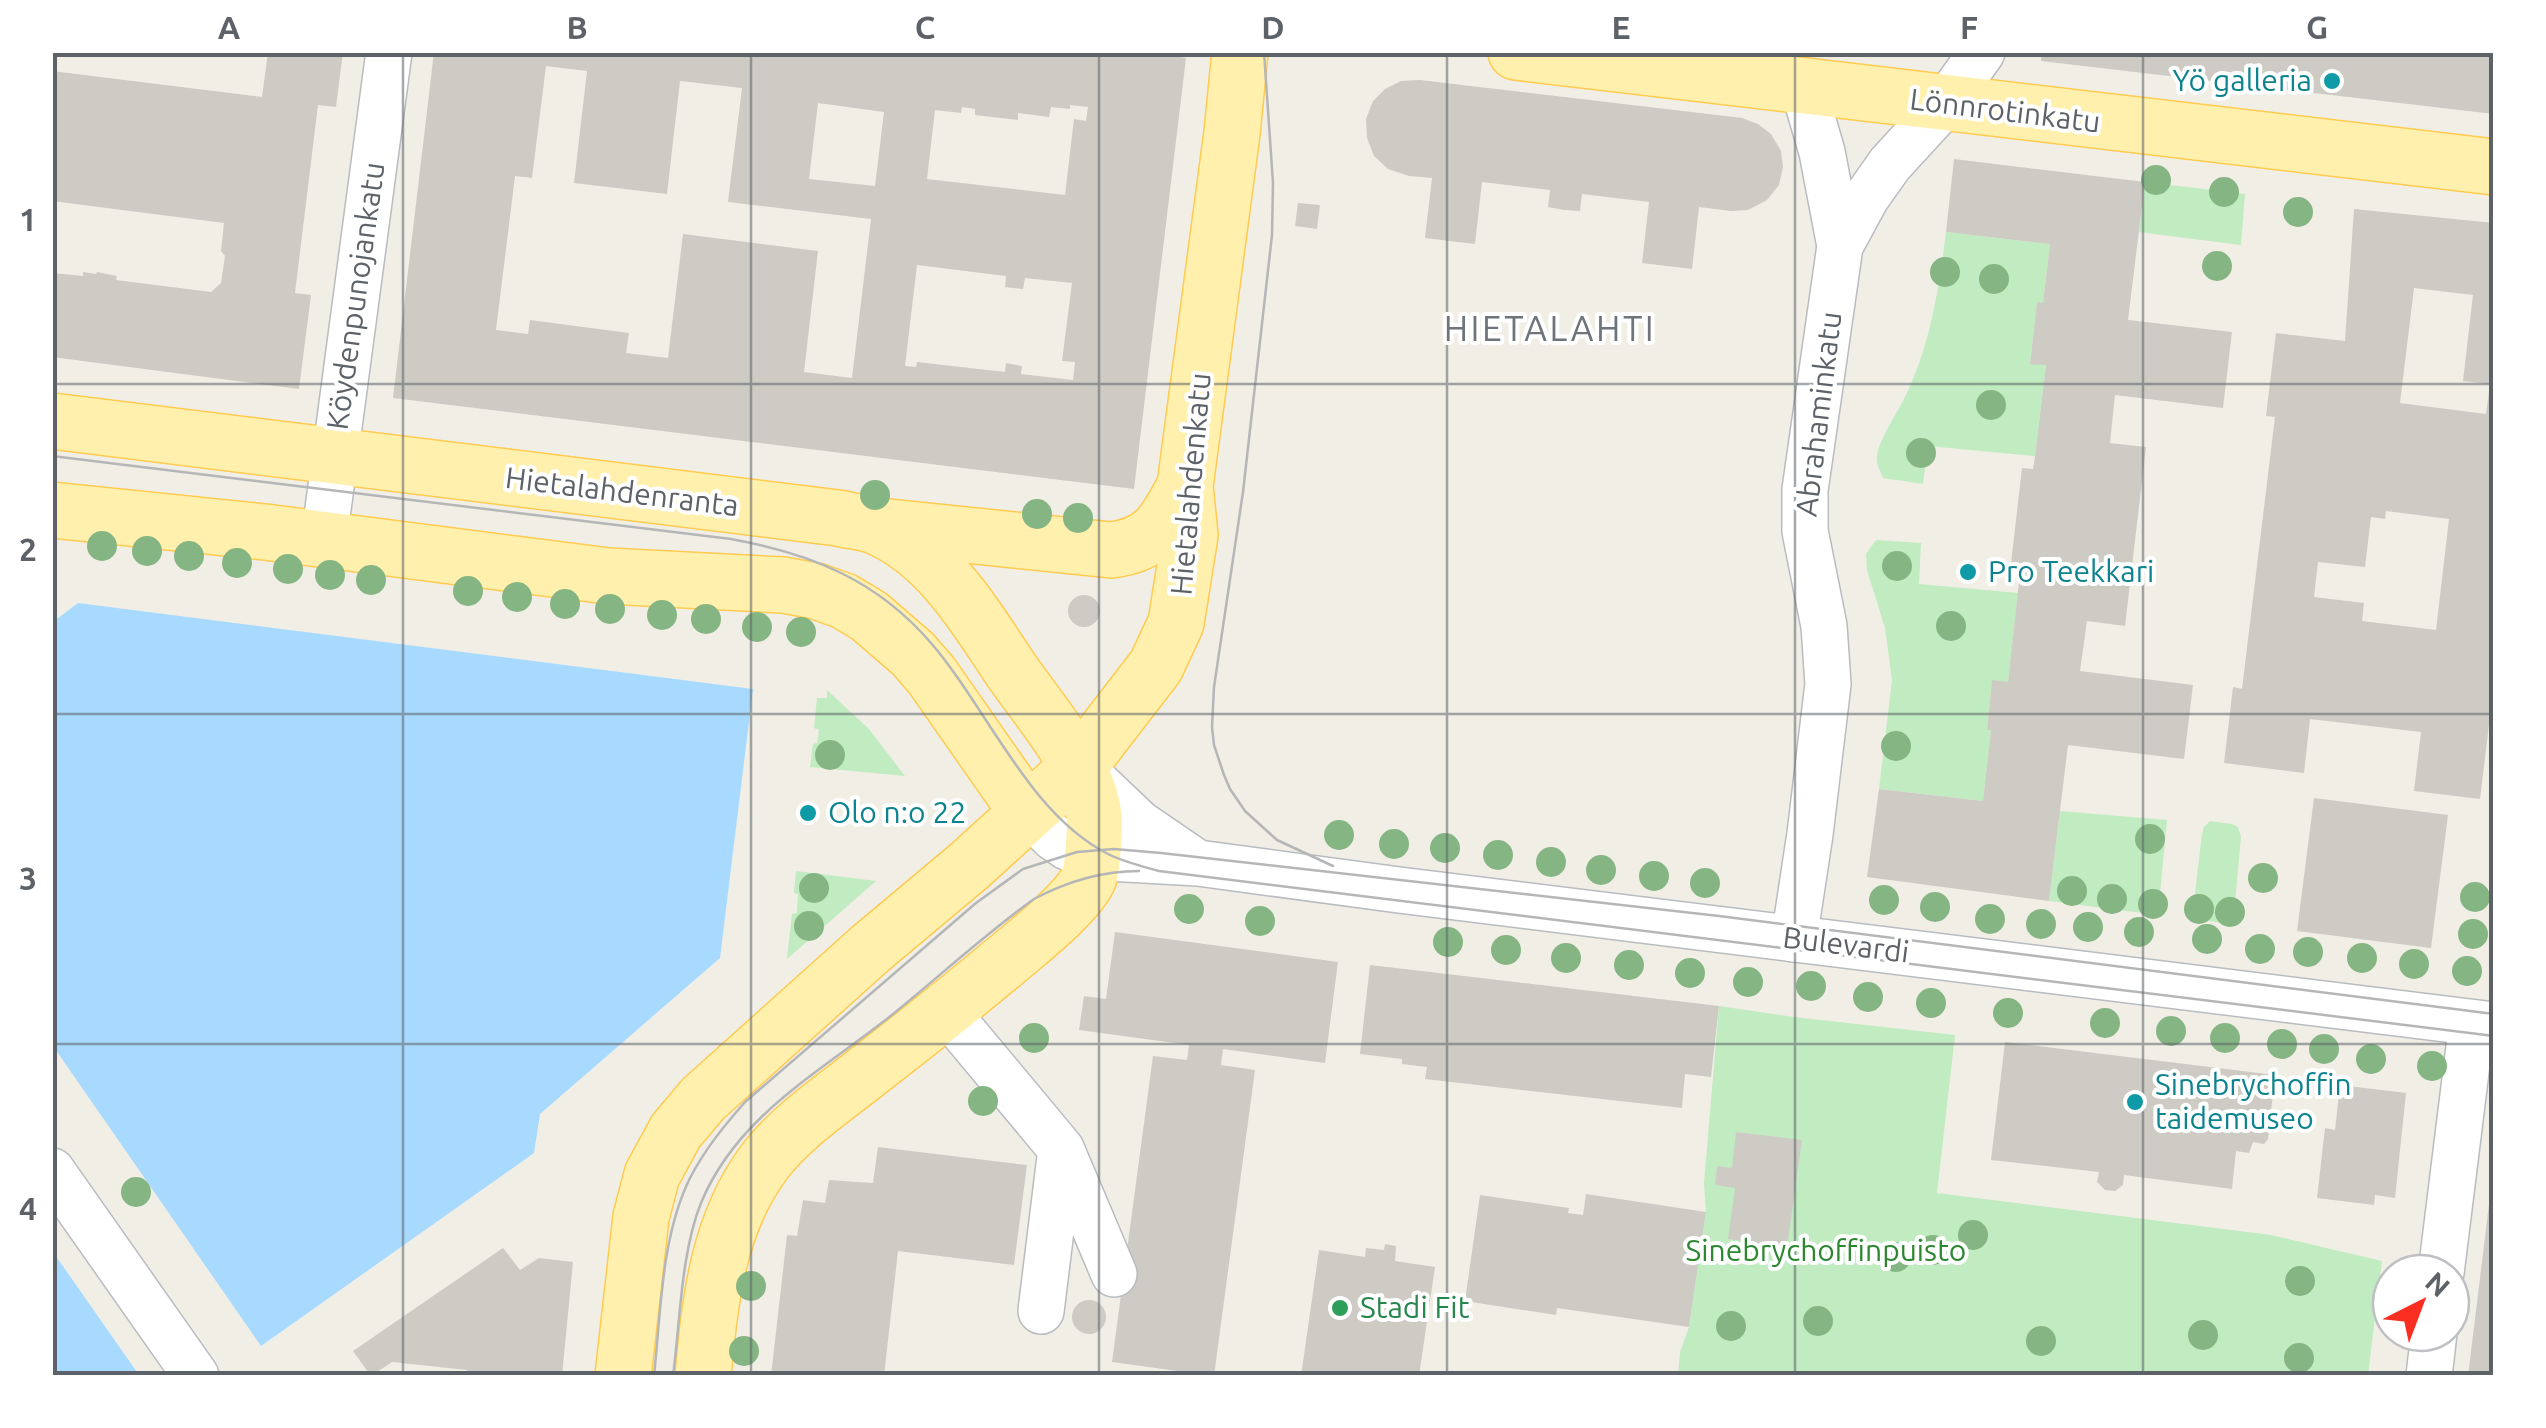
<svg xmlns="http://www.w3.org/2000/svg" width="2546" height="1428" viewBox="0 0 2546 1428" font-family="Ubuntu,sans-serif">
<rect width="100%" height="100%" fill="#f1eee6"/>
<g fill="#c1ebc0">
<path d="M2145,182L2245,194L2241,245L2139,232Z"/>
<path d="M1946,232L2050,244L2043,303H2037L2030,363L2046,365L2035,456L1928,446L1923,484L1883,478C1880,471 1876,464 1877,456C1878,442 1897,413 1904,399C1930,347 1939,289 1946,232Z"/>
<path d="M1876,540L1921,543L1919,584L2018,593L2008,682L1992,681L1987,729L1991,730L1983,801L1879,789L1892,680L1885,628L1867,570L1866,554Z"/>
<path d="M827,690L869,729L905,776L810,767L813,744L817,743L819,730L814,728L817,698H827Z"/>
<path d="M2060,811L2167,820L2158,915L2049,901Z"/>
<path d="M2210,821L2232,824L2238,827L2241,837L2233,924L2192,919L2202,834L2204,827Z"/>
<path d="M796,871L876,881L787,959L792,914L797,913L798,894L794,893Z"/>
<path d="M1719,1006L1794,1017L1955,1035L1937,1193L2271,1235L2382,1261L2368,1375L1678,1376L1680,1352L1689,1327L1706,1212L1704,1183Z"/>
</g>
<g fill="#a8daff">
<path d="M78,603L753,689L720,958L540,1114L534,1153L261,1346L53,1046V622Z"/>
<path d="M53,1252L139,1375H53Z"/>
</g>
<g fill="#cecbc4" fill-rule="evenodd">
<path d="M268,52H343L336,107L318,105L295,293L311,295L299,389L52,357L53,273L83,276V272L96,274L97,272L117,276L116,280L211,292L221,283L225,256L221,251L224,223L52,201V71L262,97Z"/>
<path d="M434,52H1143L1186,58L1134,489L393,398ZM546,66L587,71L574,183L667,194L680,81L742,88L728,202L871,219L852,378L804,372L818,251L683,234L668,358L626,353L629,333L530,320L528,334L496,330L515,176L532,178ZM818,103L884,112L875,186L809,179ZM1070,105L1088,107L1086,121L1074,119L1065,195L927,179L935,110L961,113L962,107L975,109V115L1018,120V113L1049,117L1051,107L1070,109ZM917,265L1006,276L1005,287L1023,289L1025,278L1072,283L1062,361L1075,362L1073,380L1021,374L1022,366L1006,363L1005,372L917,362L916,367L905,366Z"/>
<path d="M2042,52H2494V114L2041,61Z"/>
<path d="M1420,80L1742,118L1758,124L1771,134L1781,151L1783,167L1779,185L1767,200L1748,210L1731,211L1699,207L1692,269L1642,263L1649,202L1582,194L1580,211L1564,210L1548,207L1550,190L1482,182L1475,244L1425,238L1432,178L1409,176L1388,169L1374,156L1367,138L1366,119L1373,101L1385,89L1401,81Z"/>
<path d="M1954,159L2145,182L2128,320L2232,332L2223,408L2115,395L2110,443L2146,447L2125,626L2087,621L2080,671L2193,685L2184,759L2068,745L2049,901L1867,877L1879,789L1983,801L1991,730H1987L1992,680L2008,682L2020,573L2010,572L2022,468L2033,469L2035,456L2046,365L2030,364L2037,302L2043,303L2050,244L1946,232Z"/>
<path d="M1298,203L1320,205L1317,229L1295,226Z"/>
<path d="M2354,209L2494,223V684L2480,799L2414,791L2421,732L2310,719L2304,773L2224,763L2233,687L2242,689L2275,417L2266,416L2276,333L2345,341ZM2414,288L2473,295L2463,381L2490,384L2486,414L2400,403ZM2386,511L2449,519L2436,630L2362,621L2364,603L2314,597L2318,562L2365,567L2371,517L2385,519Z"/>
<circle cx="1084" cy="611" r="16"/>
<path d="M2314,798L2448,815L2431,948L2297,931Z"/>
<path d="M1115,932L1338,962L1325,1063L1223,1049L1221,1065L1255,1070L1214,1376L1112,1362L1153,1056L1187,1060L1189,1045L1079,1030L1084,996L1106,999Z"/>
<path d="M1370,965L1719,1006L1711,1077L1685,1074L1682,1108L1425,1079L1427,1067L1402,1064V1059L1360,1054Z"/>
<path d="M2005,1042L2275,1075L2268,1139L2264,1144L2253,1142L2249,1153L2236,1151L2232,1189L2124,1175L2123,1185L2115,1191L2105,1190L2097,1182L2099,1172L1991,1160Z"/>
<path d="M2340,1085L2406,1093L2395,1198L2375,1195L2374,1205L2317,1198L2325,1128L2335,1130Z"/>
<path d="M1736,1132L1802,1140L1787,1247L1728,1239L1735,1188L1715,1185L1717,1166L1732,1168Z"/>
<path d="M878,1147L1027,1165L1014,1265L898,1251L884,1376H771L787,1235L797,1236L803,1200L825,1203L829,1180L873,1183Z"/>
<path d="M2491,1188H2494V1376H2468Z"/>
<path d="M1586,1194L1706,1212L1689,1327L1557,1308L1556,1315L1465,1301L1480,1195L1569,1208L1568,1213L1583,1215Z"/>
<path d="M1385,1244L1396,1246L1395,1261L1435,1267L1419,1376H1301L1319,1250L1365,1257L1366,1248L1384,1250Z"/>
<path d="M503,1248L520,1270L539,1258L573,1262L562,1376H466L467,1370L392,1362L371,1376L353,1351Z"/>
<circle cx="1089" cy="1317" r="17"/>
</g>
<g fill="none" stroke-linecap="round" stroke-linejoin="round">
<defs>
<g id="minor">
<path d="M1803,87L1822,152L1840,246"/>
<path d="M324,539L389,52"/>
<path d="M1079,766L1139,823L1196,862"/>
<path d="M1027,812L1054,838L1067,847L1091,857L1198,863L1399,890L2494,1025"/>
<path d="M1794,939L1810,834L1828,684L1824,626L1805,531V490L1840,246L1866,198L1890,164L1945,104L1982,52"/>
<path d="M946,1011L1061,1149L1041,1311"/>
<path d="M1062,1151L1114,1274"/>
<path d="M52,1171L196,1376"/>
<path d="M2441,1273L2472,1023"/>
<path d="M2429,1376L2434,1333"/>
</g>
<g id="major">
<path d="M1516,52L2494,167"/>
<path d="M52,421L838,518C850,521 864,522 875,526C936,551 974,614 1009,667C1038,710 1089,765 1094,816C1095,829 1093,865 1089,877C1081,898 1039,933 1021,948C971,990 920,1031 868,1071C833,1099 793,1125 765,1161C718,1223 710,1300 703,1376"/>
<path d="M52,510L265,532L608,576L783,585L816,591L844,601L869,616L913,654L932,676L1027,812"/>
<path d="M879,526L1111,550C1155,545 1166,522 1185,486"/>
<path d="M623,1376L641,1217L652,1175L676,1131L703,1099L870,949L969,866L1079,766L1156,666L1176,623L1190,535L1185,486L1232,133L1240,52"/>
</g>
</defs>
<use href="#minor" stroke="#b8bcc0" stroke-width="48"/>
<use href="#major" stroke="#ffcb51" stroke-width="58"/>
<use href="#minor" stroke="#fff" stroke-width="45"/>
<use href="#major" stroke="#fff0ad" stroke-width="55"/>
<g stroke="#b5b6b7" stroke-width="2.5">
<path d="M1264,52L1273,183L1272,235L1243,492L1214,687L1212,727L1214,745L1224,775L1230,789L1245,811L1277,840L1333,866"/>
<path d="M52,456L731,539C812,554 877,580 931,643C988,709 1028,813 1108,854C1124,862 1141,866 1159,871L2494,1036"/>
<path d="M654,1376C661,1311 661,1237 690,1178C705,1149 724,1126 745,1102L976,903L1023,869L1077,852L1114,849L1161,853L1719,916L2494,1014"/>
<path d="M673,1376C680,1323 681,1252 701,1203C737,1115 822,1071 893,1014C940,976 985,934 1034,899C1068,881 1101,871 1139,871"/>
</g>
</g>
<g fill="#85b582">
<circle cx="2156" cy="180" r="15"/>
<circle cx="2224" cy="192" r="15"/>
<circle cx="2298" cy="212" r="15"/>
<circle cx="2217" cy="266" r="15"/>
<circle cx="1945" cy="272" r="15"/>
<circle cx="1994" cy="279" r="15"/>
<circle cx="1991" cy="405" r="15"/>
<circle cx="1921" cy="453" r="15"/>
<circle cx="875" cy="495" r="15"/>
<circle cx="1037" cy="514" r="15"/>
<circle cx="1078" cy="518" r="15"/>
<circle cx="102" cy="546" r="15"/>
<circle cx="147" cy="551" r="15"/>
<circle cx="189" cy="556" r="15"/>
<circle cx="237" cy="563" r="15"/>
<circle cx="1897" cy="566" r="15"/>
<circle cx="288" cy="569" r="15"/>
<circle cx="330" cy="575" r="15"/>
<circle cx="371" cy="580" r="15"/>
<circle cx="468" cy="591" r="15"/>
<circle cx="517" cy="597" r="15"/>
<circle cx="565" cy="604" r="15"/>
<circle cx="610" cy="609" r="15"/>
<circle cx="662" cy="615" r="15"/>
<circle cx="706" cy="619" r="15"/>
<circle cx="1951" cy="626" r="15"/>
<circle cx="757" cy="627" r="15"/>
<circle cx="801" cy="632" r="15"/>
<circle cx="1896" cy="746" r="15"/>
<circle cx="830" cy="755" r="15"/>
<circle cx="1339" cy="835" r="15"/>
<circle cx="2150" cy="839" r="15"/>
<circle cx="1394" cy="844" r="15"/>
<circle cx="1445" cy="848" r="15"/>
<circle cx="1498" cy="855" r="15"/>
<circle cx="1551" cy="862" r="15"/>
<circle cx="1601" cy="870" r="15"/>
<circle cx="1654" cy="876" r="15"/>
<circle cx="2263" cy="878" r="15"/>
<circle cx="1705" cy="883" r="15"/>
<circle cx="814" cy="888" r="15"/>
<circle cx="2072" cy="891" r="15"/>
<circle cx="2475" cy="897" r="15"/>
<circle cx="2112" cy="899" r="15"/>
<circle cx="1884" cy="900" r="15"/>
<circle cx="2153" cy="904" r="15"/>
<circle cx="1935" cy="907" r="15"/>
<circle cx="1189" cy="909" r="15"/>
<circle cx="2199" cy="909" r="15"/>
<circle cx="2230" cy="912" r="15"/>
<circle cx="1990" cy="919" r="15"/>
<circle cx="1260" cy="921" r="15"/>
<circle cx="2041" cy="924" r="15"/>
<circle cx="809" cy="926" r="15"/>
<circle cx="2088" cy="927" r="15"/>
<circle cx="2139" cy="932" r="15"/>
<circle cx="2473" cy="934" r="15"/>
<circle cx="2207" cy="939" r="15"/>
<circle cx="1448" cy="942" r="15"/>
<circle cx="2260" cy="949" r="15"/>
<circle cx="1506" cy="950" r="15"/>
<circle cx="2308" cy="952" r="15"/>
<circle cx="1566" cy="958" r="15"/>
<circle cx="2362" cy="958" r="15"/>
<circle cx="2414" cy="964" r="15"/>
<circle cx="1629" cy="965" r="15"/>
<circle cx="2467" cy="971" r="15"/>
<circle cx="1690" cy="973" r="15"/>
<circle cx="1748" cy="982" r="15"/>
<circle cx="1811" cy="986" r="15"/>
<circle cx="1868" cy="997" r="15"/>
<circle cx="1931" cy="1003" r="15"/>
<circle cx="2008" cy="1013" r="15"/>
<circle cx="2105" cy="1023" r="15"/>
<circle cx="2171" cy="1031" r="15"/>
<circle cx="1034" cy="1038" r="15"/>
<circle cx="2225" cy="1038" r="15"/>
<circle cx="2282" cy="1044" r="15"/>
<circle cx="2324" cy="1049" r="15"/>
<circle cx="2371" cy="1059" r="15"/>
<circle cx="2432" cy="1066" r="15"/>
<circle cx="983" cy="1101" r="15"/>
<circle cx="136" cy="1192" r="15"/>
<circle cx="1973" cy="1235" r="15"/>
<circle cx="1933" cy="1250" r="15"/>
<circle cx="1896" cy="1257" r="15"/>
<circle cx="2300" cy="1281" r="15"/>
<circle cx="751" cy="1286" r="15"/>
<circle cx="1818" cy="1321" r="15"/>
<circle cx="1731" cy="1326" r="15"/>
<circle cx="2203" cy="1335" r="15"/>
<circle cx="2041" cy="1341" r="15"/>
<circle cx="744" cy="1351" r="15"/>
<circle cx="2299" cy="1358" r="15"/>
</g>
<path fill="none" stroke="#5d6268" stroke-width="2.5" stroke-opacity="0.55" d="M403,52V1376M751,52V1376M1099,52V1376M1447,52V1376M1795,52V1376M2143,52V1376M52,384H2494M52,714H2494M52,1044H2494"/>
<g fill="#0f9aa8" stroke="#fff" stroke-width="4">
<circle cx="2332" cy="81" r="10"/>
<circle cx="1968" cy="572" r="10"/>
<circle cx="808" cy="813" r="10"/>
<circle cx="2135" cy="1102" r="10"/>
</g>
<circle fill="#2e9e5b" stroke="#fff" stroke-width="4" cx="1340" cy="1308" r="10"/>
<g text-anchor="middle" stroke-width="8" stroke-linejoin="round" paint-order="stroke">
<g font-size="30" fill="#0d838f" stroke="#fff" text-anchor="start">
<text x="2312" y="91" text-anchor="end">Yö galleria</text>
<text x="1988" y="582">Pro Teekkari</text>
<text x="828" y="823">Olo n:o 22</text>
<text x="2155" y="1095">Sinebrychoffin<tspan x="2155" dy="34">taidemuseo</tspan></text>
</g>
<g font-size="30" fill="#5d6268" stroke="#fff">
<text transform="translate(2005 111) rotate(7)" y="10">Lönnrotinkatu</text>
<text transform="translate(356 296) rotate(-82)" y="10">Köydenpunojankatu</text>
<text transform="translate(1819 414) rotate(-83)" y="10">Abrahaminkatu</text>
<text transform="translate(1191 484) rotate(-85)" y="10">Hietalahdenkatu</text>
<text transform="translate(622 492) rotate(7)" y="10">Hietalahdenranta</text>
<text transform="translate(1846 945) rotate(7)" y="10">Bulevardi</text>
</g>
<g font-size="30" fill="#2d8730" stroke="#fff">
<text x="1826" y="1261">Sinebrychoffinpuisto</text>
</g>
<g font-size="30" fill="#27864d" stroke="#fff" text-anchor="start">
<text x="1360" y="1318">Stadi Fit</text>
</g>
<g font-size="35" letter-spacing="2.5" fill="#6e747a" stroke="#fff">
<text x="1550" y="341">HIETALAHTI</text>
</g>
</g>
<rect width="2546" height="1428" fill="none" stroke="#ffffff" stroke-width="110"/>
<g transform="translate(2421 1303) rotate(42)"><circle r="48" fill="#ffffff" stroke="#bec0c3" stroke-width="2.5"/>
<path d="M0-8L18 38L0 25L-18 38Z" fill="#fa2f22"/>
<text y="-15" font-size="28" font-weight="bold" text-anchor="middle" fill="#5d6268">N</text>
</g>
<rect x="55" y="55" width="2436" height="1318" fill="none" stroke="#5d6268" stroke-width="4"/>
<g font-size="32" text-anchor="middle" font-weight="bold" fill="#5d6268">
<text x="229" y="39">A</text>
<text x="577" y="39">B</text>
<text x="925" y="39">C</text>
<text x="1273" y="39">D</text>
<text x="1621" y="39">E</text>
<text x="1969" y="39">F</text>
<text x="2317" y="39">G</text>
<text x="28" y="231">1</text>
<text x="28" y="561">2</text>
<text x="28" y="890">3</text>
<text x="28" y="1220">4</text>
</g>
</svg>
